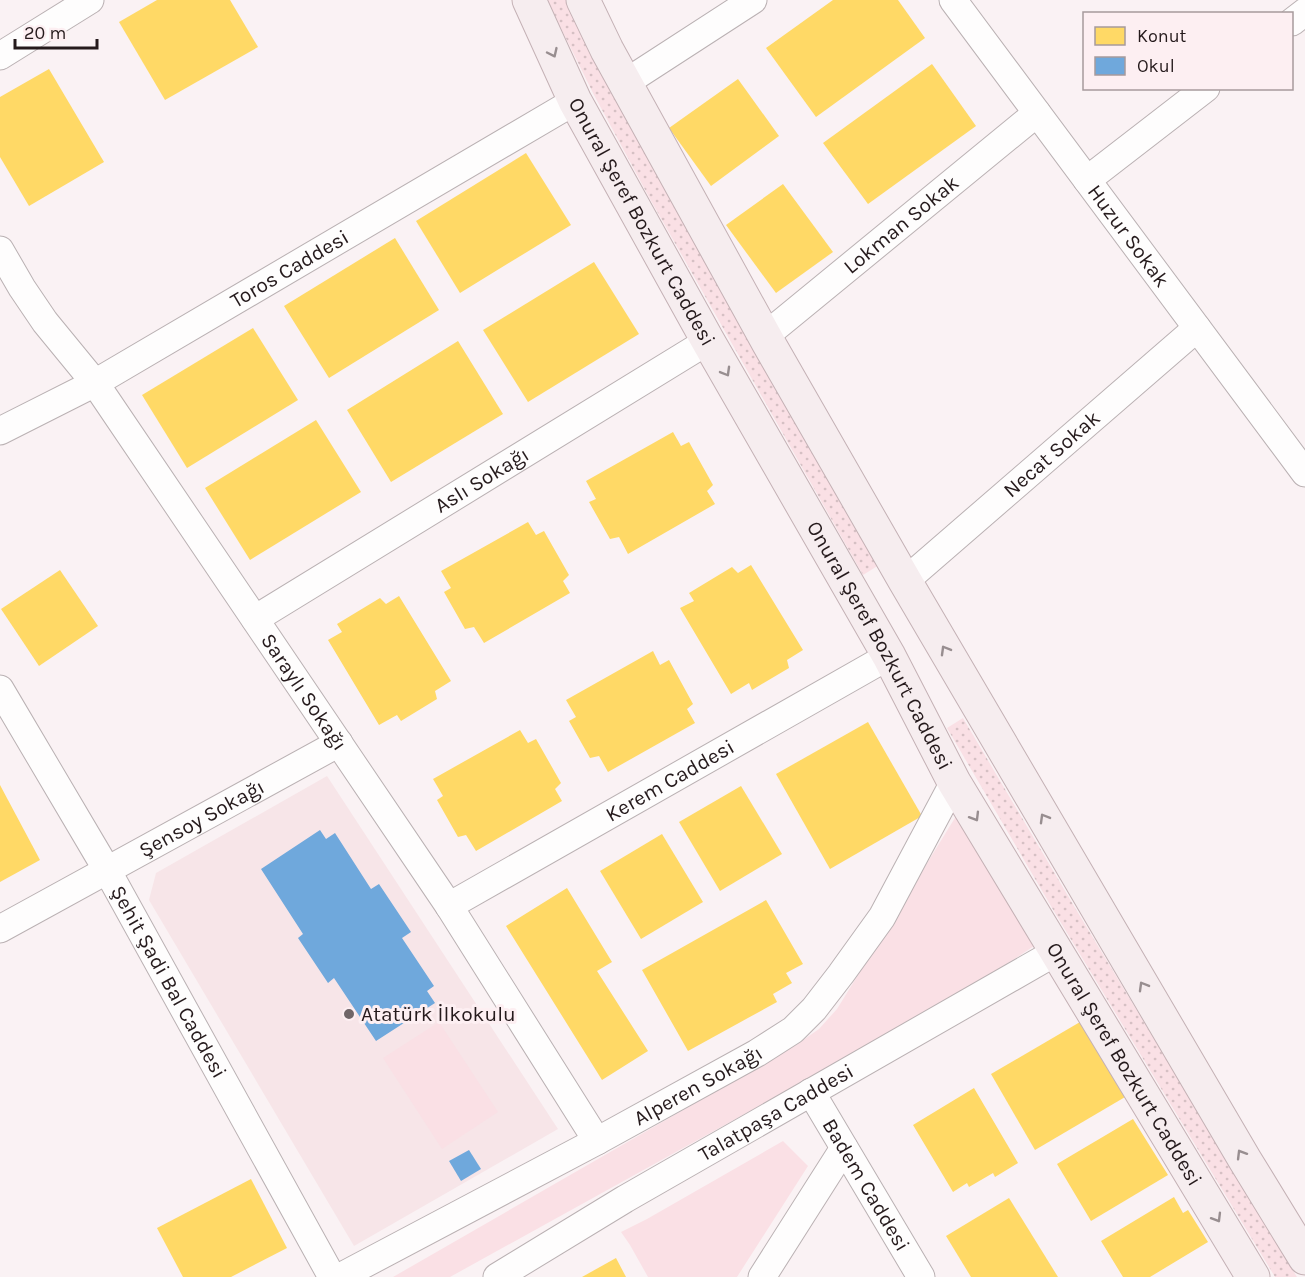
<svg xmlns="http://www.w3.org/2000/svg" width="1305" height="1277" viewBox="0 0 1305 1277" font-family="Karla,sans-serif">
<defs>
<pattern id="grass-dots" width="8" height="8" patternUnits="userSpaceOnUse" patternTransform="scale(1.5)"><rect width="8" height="8" fill="#fae0e5"/><path d="M2 2h.1M6 6h.1" fill="none" stroke="#d6c0c4" stroke-width="1.8" stroke-linecap="round"/></pattern>
</defs>
<rect width="100%" height="100%" fill="#faf2f4"/>
<path fill="#f7e5e8" d="M327,776L558,1129L354,1246L149,900L156,873Z"/>
<g fill="url(#grass-dots)">
<path d="M547,0H570L879,565L863,575L650,199L594,95Z"/>
<path d="M963,718L1074,906L1297,1277H1275L1055,913L947,728Z"/>
</g>
<g fill="#fae0e5">
<path d="M958,813L1040,942L975,985L930,1008L882,1038L450,1277H393L796,1045L819,1029L837,1009Z"/>
<path d="M439,1022L498,1112L442,1149L383,1058Z"/>
<path d="M783,1141L808,1166L737,1277H648L630,1245L621,1232L647,1219Z"/>
</g>
<g fill="#ffd966">
<path d="M157,0H230L258,47L165,100L119,22Z"/>
<path d="M833,0H898L925,38L816,117L766,48Z"/>
<path d="M932,64L976,126L868,204L823,143Z"/>
<path d="M49,69L104,162L29,206L0,157V97Z"/>
<path d="M738,79L779,136L711,186L669,128Z"/>
<path d="M526,153L571,225L460,293L416,221Z"/>
<path d="M783,184L833,252L776,293L726,225Z"/>
<path d="M395,238L439,310L329,378L284,306Z"/>
<path d="M594,262L639,334L528,402L483,330Z"/>
<path d="M253,328L298,400L187,468L142,395Z"/>
<path d="M458,341L503,414L391,482L347,410Z"/>
<path d="M316,420L361,492L250,560L205,488Z"/>
<path d="M673,432L681,446L689,442L713,485L707,491L715,504L628,554L619,537L610,539L589,502L596,499L586,481Z"/>
<path d="M528,522L536,535L544,531L569,575L563,581L570,593L484,643L474,627L465,629L444,592L451,588L441,571Z"/>
<path d="M751,565L803,650L787,660L789,668L752,690L749,683L731,694L680,608L694,601L689,593L732,567L738,573Z"/>
<path d="M60,570L98,626L39,666L1,609Z"/>
<path d="M399,596L451,681L435,691L437,699L401,721L397,715L379,725L328,640L342,632L337,624L380,598L386,604Z"/>
<path d="M653,651L660,665L669,660L693,704L687,709L695,723L608,772L599,756L590,758L569,721L576,717L566,700Z"/>
<path d="M868,722L922,816L830,869L776,774Z"/>
<path d="M520,730L528,743L536,739L561,783L555,789L562,801L476,851L466,835L458,837L437,800L443,796L433,779Z"/>
<path d="M0,785L40,860L0,882Z"/>
<path d="M741,786L782,854L720,891L679,822Z"/>
<path d="M662,834L703,902L641,939L600,871Z"/>
<path d="M567,888L612,962L597,971L648,1051L602,1080L506,926Z"/>
<path d="M766,900L803,964L786,973L792,983L773,994L777,1002L688,1051L642,970Z"/>
<path d="M1092,1015L1137,1090L1035,1150L991,1074Z"/>
<path d="M974,1088L1018,1163L995,1177L993,1173L969,1187L967,1183L953,1192L913,1125Z"/>
<path d="M1133,1119L1168,1175L1091,1221L1057,1164Z"/>
<path d="M251,1179L287,1248L231,1277H183L157,1228Z"/>
<path d="M1174,1197L1183,1213L1188,1210L1208,1242L1150,1277H1123L1101,1241Z"/>
<path d="M1009,1198L1058,1277H971L946,1236Z"/>
<path d="M616,1258L626,1277H582Z"/>
</g>
<g fill="#6fa8dc">
<path d="M320,830L326,839L335,833L371,889L379,884L411,932L402,938L434,986L427,991L435,1003L376,1041L334,978L328,983L298,938L303,934L261,869Z"/>
<path d="M469,1150L481,1169L461,1181L449,1161Z"/>
</g>
<g fill="none" stroke-linecap="round" stroke-linejoin="round">
<defs>
<g id="minor">
<path id="s1" d="M953,0L1305,473"/>
<path d="M1292,22L1305,12"/>
<path d="M0,56L90,0"/>
<path d="M625,83L753,0"/>
<path d="M1087,180L1206,88"/>
<path id="s2" d="M0,250L22,288L45,322L95,383L449,906L597,1141"/>
<path id="s3" d="M765,336L1037,113"/>
<path id="s4" d="M0,431L95,383L575,101"/>
<path id="s5" d="M905,581L1197,328"/>
<path id="s6" d="M255,619L708,341"/>
<path id="s7" d="M0,689L107,870L332,1277"/>
<path id="s8" d="M449,906L889,656"/>
<path id="s9" d="M0,929L339,743"/>
<path id="s10" d="M811,1092L921,1277"/>
<path id="s11" d="M340,1277L597,1141L757,1053L793,1030L814,1009L841,974L882,917L954,782"/>
<path id="s12" d="M497,1277L625,1199L1056,952"/>
<path d="M762,1277L844,1148"/>
</g>
<g id="major">
<path id="s13" d="M529,0L575,101L708,341L889,656L954,782L1253,1277"/>
<path d="M583,0L607,50L769,344L905,581L1245,1160L1305,1258"/>
</g>
</defs>
<use href="#minor" stroke="#bab1b3" stroke-width="29"/>
<use href="#major" stroke="#c4b1b5" stroke-width="35"/>
<use href="#minor" stroke="#fefdfd" stroke-width="27"/>
<use href="#major" stroke="#f6edef" stroke-width="33"/>
</g>
<defs><path id="oneway-chevron" d="M-2-3.5L2.5 0L-2 3.5" fill="none" stroke-width="1.6" stroke-linecap="round" stroke-linejoin="round" transform="scale(1.5)"/></defs>
<g stroke="#988e90">
<use href="#oneway-chevron" transform="translate(553 53) rotate(65)"/>
<use href="#oneway-chevron" transform="translate(726 372) rotate(60)"/>
<use href="#oneway-chevron" transform="translate(945 650) rotate(-120)"/>
<use href="#oneway-chevron" transform="translate(975 817) rotate(59)"/>
<use href="#oneway-chevron" transform="translate(1044 818) rotate(-120)"/>
<use href="#oneway-chevron" transform="translate(1143 986) rotate(-120)"/>
<use href="#oneway-chevron" transform="translate(1241 1154) rotate(-121)"/>
<use href="#oneway-chevron" transform="translate(1217 1218) rotate(59)"/>
</g>
<circle fill="#706668" stroke="#fdeff2" stroke-width="2" cx="349" cy="1014" r="6"/>
<g text-anchor="middle" stroke-width="6" stroke-linejoin="round" paint-order="stroke">
<g font-size="21" fill="#251a1c" stroke="#fdeff2">
<text dy="7" stroke="none"><textPath href="#s13" startOffset="249">Onural Şeref Bozkurt Caddesi</textPath></text>
<text dy="7" stroke="none"><textPath href="#s3" startOffset="176">Lokman Sokak</textPath></text>
<text dy="7" stroke="none"><textPath href="#s1" startOffset="294">Huzur Sokak</textPath></text>
<text dy="7" stroke="none"><textPath href="#s4" startOffset="332">Toros Caddesi</textPath></text>
<text dy="7" stroke="none"><textPath href="#s5" startOffset="194">Necat Sokak</textPath></text>
<text dy="7" stroke="none"><textPath href="#s6" startOffset="266">Aslı Sokağı</textPath></text>
<text dy="7" stroke="none"><textPath href="#s13" startOffset="735">Onural Şeref Bozkurt Caddesi</textPath></text>
<text dy="7" stroke="none"><textPath href="#s2" startOffset="537">Saraylı Sokağı</textPath></text>
<text dy="7" stroke="none"><textPath href="#s8" startOffset="254">Kerem Caddesi</textPath></text>
<text dy="7" stroke="none"><textPath href="#s9" startOffset="230">Şensoy Sokağı</textPath></text>
<text dy="7" stroke="none"><textPath href="#s7" startOffset="338">Şehit Şadi Bal Caddesi</textPath></text>
<text dy="7" stroke="none"><textPath href="#s13" startOffset="1220">Onural Şeref Bozkurt Caddesi</textPath></text>
<text dy="7" stroke="none"><textPath href="#s11" startOffset="406">Alperen Sokağı</textPath></text>
<text dy="7" stroke="none"><textPath href="#s12" startOffset="324">Talatpaşa Caddesi</textPath></text>
<text dy="7" stroke="none"><textPath href="#s10" startOffset="108">Badem Caddesi</textPath></text>
</g>
<g font-size="21" fill="#251a1c" stroke="#fdeff2" text-anchor="start">
<text x="361" y="1021">Atatürk İlkokulu</text>
</g>
</g>
<rect x="1083" y="12" width="210" height="78" fill="#fdeff2" stroke="#a79a9c" stroke-width="1.5"/>
<rect x="1095" y="27" width="30" height="18" fill="#ffd966" stroke="#a79a9c" stroke-width="1.5"/>
<text x="1137" y="42" font-size="18" fill="#251a1c">Konut</text>
<rect x="1095" y="57" width="30" height="18" fill="#6fa8dc" stroke="#a79a9c" stroke-width="1.5"/>
<text x="1137" y="72" font-size="18" fill="#251a1c">Okul</text>
<path d="M15 39v9h82v-9" fill="none" stroke="#251a1c" stroke-width="3"/>
<text x="24" y="39" font-size="18" fill="#251a1c" stroke="#fdeff2" stroke-width="4.5" paint-order="stroke">20 m</text>
</svg>
